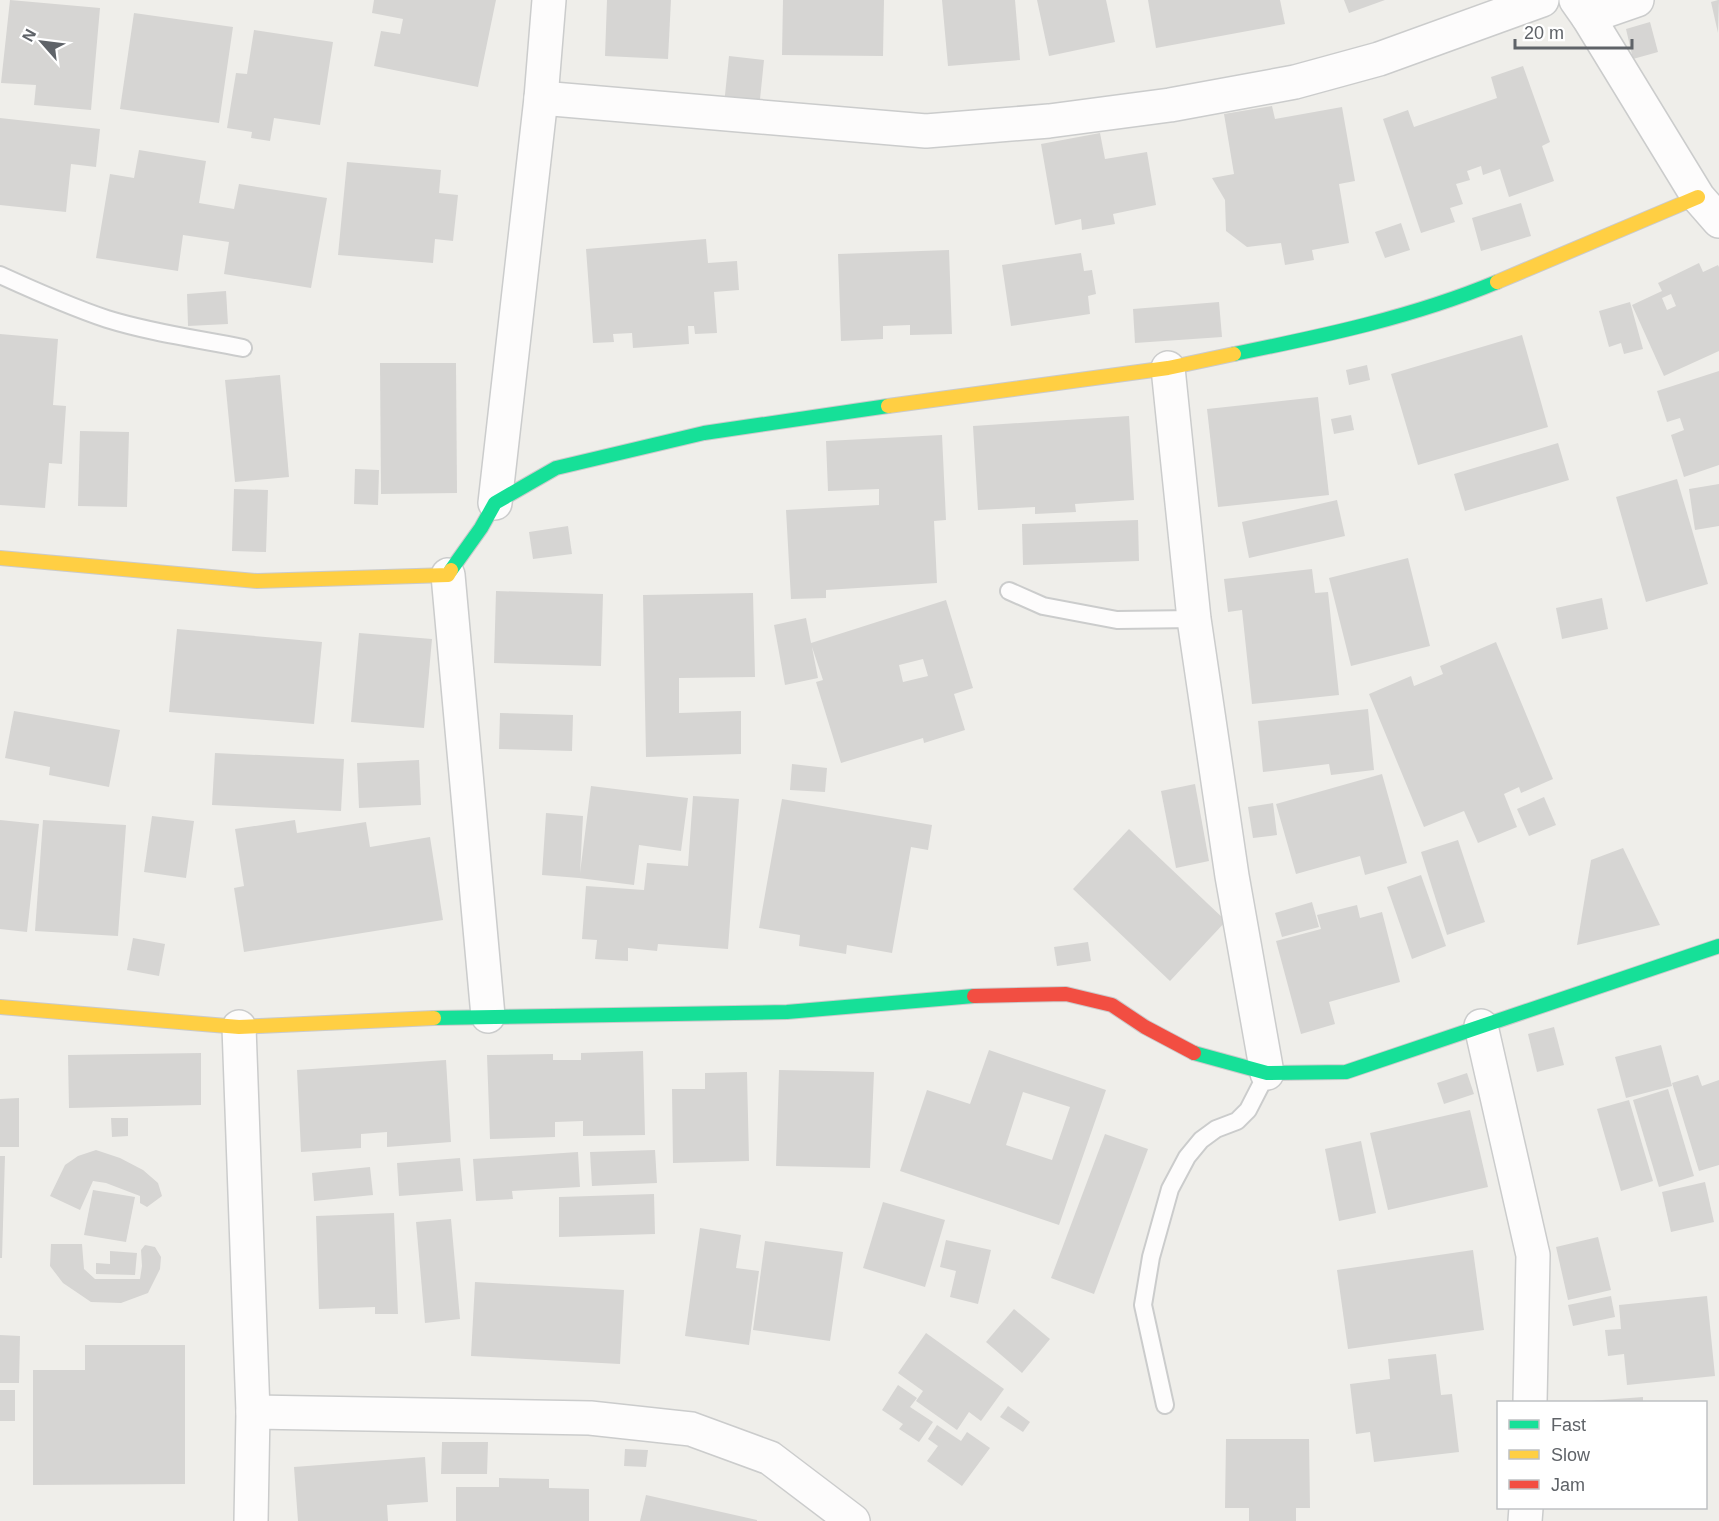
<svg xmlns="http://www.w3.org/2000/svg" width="1719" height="1521" viewBox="0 0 1719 1521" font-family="Arial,sans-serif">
<rect width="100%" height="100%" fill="#efeeea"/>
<g fill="#d6d5d3" fill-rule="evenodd">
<path d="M10,0L100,8L91,110L34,105L36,85L1,83Z"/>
<path d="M374,0H496L478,87L374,66L381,31L400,34L403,19L372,13Z"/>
<path d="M607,0H671L668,59L605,56Z"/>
<path d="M783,0H884L883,56L782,55Z"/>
<path d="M942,0H1015L1020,60L948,66Z"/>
<path d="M1037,0H1106L1115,42L1049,56Z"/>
<path d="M1148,0H1280L1285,24L1156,48Z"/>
<path d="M1344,0H1385L1349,13Z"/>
<path d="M1718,0H1719L1718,33L1711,2Z"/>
<path d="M134,13L233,27L219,123L120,109Z"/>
<path d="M1650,22L1658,52L1633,59L1626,29Z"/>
<path d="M254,30L333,42L320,125L274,118L270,141L251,138L252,132L227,128L236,73L247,74Z"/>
<path d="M729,56L764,60L759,109L724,105Z"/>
<path d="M1523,66L1550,142L1542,146L1554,181L1509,197L1500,169L1483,175L1481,166L1467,171L1470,180L1456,184L1463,204L1450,208L1455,222L1421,233L1383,119L1408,110L1414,127L1497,98L1491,77Z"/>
<path d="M1272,106L1275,119L1342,107L1355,181L1339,184L1349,243L1312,250L1314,260L1285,265L1281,243L1247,247L1226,231L1225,200L1212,178L1234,174L1224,114Z"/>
<path d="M0,118L100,129L96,167L71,164L66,212L0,205Z"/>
<path d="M1100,133L1105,159L1147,152L1156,205L1113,214L1115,224L1082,230L1081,219L1055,225L1041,144Z"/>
<path d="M139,150L206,161L199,203L234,209L239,184L327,198L311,288L224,274L229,242L183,235L178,271L96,258L110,174L134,178Z"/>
<path d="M347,162L441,170L439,193L458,195L453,241L435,239L433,263L338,255Z"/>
<path d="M1521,203L1531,236L1481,251L1472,218Z"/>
<path d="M1401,223L1410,250L1385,258L1375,232Z"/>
<path d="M706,239L708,263L737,261L739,290L714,292L717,333L695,334L694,326H688L689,344L633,348L632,333L613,334L614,342L593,343L586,249Z"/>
<path d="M949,250L952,334L910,335V325L883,326V339L841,341L838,254Z"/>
<path d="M1081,253L1084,271L1092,270L1096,294L1088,296L1090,314L1011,326L1002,265Z"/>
<path d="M1699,263L1703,272L1718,265L1719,267V351L1664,376L1632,305L1662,291L1658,283ZM1671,294L1676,306L1667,310L1662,298Z"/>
<path d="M226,291L228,324L188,326L187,294Z"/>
<path d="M1219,302L1222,337L1135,343L1133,309Z"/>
<path d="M1630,302L1643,349L1624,354L1621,343L1609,347L1599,311Z"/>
<path d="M0,334L58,339L53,405L66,406L62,464L49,463L45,508L0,505Z"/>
<path d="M1522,335L1548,427L1418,465L1391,374Z"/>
<path d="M380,363H456L457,493L381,494Z"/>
<path d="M1367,365L1370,380L1349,385L1346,370Z"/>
<path d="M1719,371V465L1684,477L1671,435L1684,430L1680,418L1667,422L1657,391Z"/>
<path d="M280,375L289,477L235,482L225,380Z"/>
<path d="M1318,397L1329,495L1218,507L1207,409Z"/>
<path d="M1351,415L1354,430L1334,434L1331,419Z"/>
<path d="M1129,416L1134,500L1075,504L1076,512L1035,514V507L978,510L973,426Z"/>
<path d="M80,431L129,432L127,507L78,506Z"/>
<path d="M942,435L946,520L934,521L937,583L826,590V598L791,599L786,510L879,505V489L828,491L826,441Z"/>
<path d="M1558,443L1569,480L1465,511L1454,474Z"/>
<path d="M355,469L379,470L378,505L354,504Z"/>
<path d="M1677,479L1708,584L1646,602L1616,497Z"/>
<path d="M1719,484V526L1695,530L1689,489Z"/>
<path d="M234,489L268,490L266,552L232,551Z"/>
<path d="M1337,500L1345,536L1249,558L1242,522Z"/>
<path d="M1138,520L1139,561L1023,565L1022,524Z"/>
<path d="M568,526L572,554L533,559L529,532Z"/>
<path d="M1408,558L1430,646L1351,666L1329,578Z"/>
<path d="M1312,569L1315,593L1328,592L1339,695L1252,704L1242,610L1228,612L1224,579Z"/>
<path d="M496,591L603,594L601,666L494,663Z"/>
<path d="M753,593L755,677L679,678V713L741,711V754L646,757L643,595Z"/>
<path d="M1602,598L1608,629L1562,639L1556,608Z"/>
<path d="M946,600L973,688L954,694L965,730L924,743L923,738L841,763L816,682L823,680L812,647L818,678L785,685L774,625L806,618L811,643ZM923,659L928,676L903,682L899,665Z"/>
<path d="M177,629L322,642L314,724L169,712Z"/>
<path d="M359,633L432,639L424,728L351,722Z"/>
<path d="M1496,642L1553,779L1521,793L1519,787L1504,794L1517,827L1478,843L1464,811L1424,827L1369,694L1411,676L1414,686L1443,674L1440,666Z"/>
<path d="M1368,709L1374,770L1331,775L1329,764L1263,772L1258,721Z"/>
<path d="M14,711L120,730L109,787L49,775L50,767L5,758Z"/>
<path d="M500,713L573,715L572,751L499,749Z"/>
<path d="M215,753L344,759L341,811L212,805Z"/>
<path d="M419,760L421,805L359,808L357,763Z"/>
<path d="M792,764L827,768L825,792L790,790Z"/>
<path d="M1382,774L1407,863L1365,875L1360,856L1296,874L1276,804Z"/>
<path d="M1195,784L1209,861L1176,868L1161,791Z"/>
<path d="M591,786L688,798L681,851L639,845L634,885L579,878L542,875L546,813L583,816L580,873Z"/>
<path d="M693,796L739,799L728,949L658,944L657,951L628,948V961L595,959L597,940L582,939L586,886L644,890L647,863L688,866Z"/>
<path d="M1544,797L1556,825L1529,836L1517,809Z"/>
<path d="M782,799L932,825L928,850L911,847L892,953L847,945L846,954L799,946L800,935L759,928Z"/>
<path d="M1273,803L1277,835L1253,838L1248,807Z"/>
<path d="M152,816L194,821L186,878L144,872Z"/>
<path d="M0,820L39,824L27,932L0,929Z"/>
<path d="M43,820L126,825L118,936L35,931Z"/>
<path d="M295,820L297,833L366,822L370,847L430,837L443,920L244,952L234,888L244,886L235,829Z"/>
<path d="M1129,829L1226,921L1170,981L1073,889Z"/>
<path d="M1458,840L1485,922L1447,935L1421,852Z"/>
<path d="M1623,848L1660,925L1577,945L1591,860Z"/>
<path d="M1421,875L1446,946L1412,959L1387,887Z"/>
<path d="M1312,902L1319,927L1282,937L1275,913Z"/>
<path d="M1357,905L1360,918L1382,912L1400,982L1329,1002L1335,1024L1301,1034L1276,941L1321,929L1317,915Z"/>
<path d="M133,938L165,944L159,976L127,970Z"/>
<path d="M1088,942L1091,961L1057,966L1054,947Z"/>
<path d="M1554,1027L1564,1065L1537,1072L1528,1034Z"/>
<path d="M1661,1045L1672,1086L1626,1098L1615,1057Z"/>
<path d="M989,1050L1106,1090L1059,1225L900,1171L927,1090L970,1104ZM1023,1092L1070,1107L1052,1160L1006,1145Z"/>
<path d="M643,1051L645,1135L583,1136V1121L555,1122V1137L490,1139L487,1055L553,1054V1060H581V1053Z"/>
<path d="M201,1053V1105L69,1108L68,1055Z"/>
<path d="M446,1060L451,1142L387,1147V1132L361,1134V1148L301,1152L297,1070Z"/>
<path d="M779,1070L874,1072L870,1168L776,1166Z"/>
<path d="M747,1072L749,1161L673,1163L672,1089H705V1073Z"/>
<path d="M1467,1073L1474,1094L1444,1104L1437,1083Z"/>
<path d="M1698,1075L1702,1086L1719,1080V1165L1699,1171L1672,1083Z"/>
<path d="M1668,1089L1694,1176L1659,1187L1633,1100Z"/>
<path d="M19,1098V1147H0V1099Z"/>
<path d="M1629,1100L1653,1181L1621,1191L1597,1109Z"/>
<path d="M1470,1110L1488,1187L1388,1210L1370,1133Z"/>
<path d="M111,1118H128V1136L112,1137Z"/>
<path d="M1105,1134L1148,1149L1094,1294L1051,1278Z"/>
<path d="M1361,1141L1376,1213L1339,1221L1325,1149Z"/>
<path d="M96,1150L120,1158L143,1170L158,1183L162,1196L147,1207L140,1203V1196L106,1183L93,1181L80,1210L50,1196L65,1165L78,1156Z"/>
<path d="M655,1150L657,1183L592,1186L590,1152Z"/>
<path d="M578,1152L580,1187L512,1191L513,1199L476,1201L473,1159Z"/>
<path d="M0,1156H5L2,1258H0Z"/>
<path d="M460,1158L463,1191L399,1196L397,1163Z"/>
<path d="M370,1167L373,1195L314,1201L312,1173Z"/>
<path d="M1705,1182L1714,1222L1671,1232L1662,1192Z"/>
<path d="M93,1190L135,1197L126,1242L84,1235Z"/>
<path d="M654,1194L655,1234L559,1237V1197Z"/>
<path d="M883,1202L945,1220L925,1287L863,1268Z"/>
<path d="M394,1213L398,1314H375V1307L319,1309L316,1216Z"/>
<path d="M451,1219L460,1319L425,1323L416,1222Z"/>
<path d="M700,1228L741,1235L736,1268L759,1271L749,1345L685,1336Z"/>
<path d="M1598,1237L1611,1290L1568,1300L1556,1247Z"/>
<path d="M946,1240L991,1250L978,1304L950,1297L956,1271L940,1267Z"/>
<path d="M765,1241L843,1252L830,1341L753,1330Z"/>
<path d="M51,1244H82L84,1269L95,1279H140L142,1266L141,1250L145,1245L155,1247L161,1257L160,1269L148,1293L121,1303L91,1302L63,1283L50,1266Z"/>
<path d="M1473,1250L1484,1330L1348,1349L1337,1270Z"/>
<path d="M110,1251L137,1253L135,1275L96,1274V1263L110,1264Z"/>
<path d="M475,1282L624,1290L620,1364L471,1356Z"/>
<path d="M1611,1296L1615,1317L1573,1326L1568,1305Z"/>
<path d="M1707,1296L1715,1376L1627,1385L1624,1354L1608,1356L1605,1330L1621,1329L1619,1305Z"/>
<path d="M1014,1309L1050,1339L1022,1373L986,1342Z"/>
<path d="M926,1333L1004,1389L981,1421L969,1412L957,1430L916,1401L923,1391L898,1373Z"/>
<path d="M0,1335L20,1336L19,1383H0Z"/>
<path d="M85,1345H185V1484L33,1485V1370H85Z"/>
<path d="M1436,1354L1441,1395L1452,1394L1459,1452L1374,1462L1370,1432L1356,1434L1350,1384L1390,1379L1388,1359Z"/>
<path d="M898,1385L917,1398L910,1407L933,1422L919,1442L899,1429L903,1424L882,1410Z"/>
<rect x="0" y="1390" width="15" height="31"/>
<path d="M1643,1397V1402H1589V1401Z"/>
<path d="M1008,1406L1030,1422L1023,1432L1000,1417Z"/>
<path d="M937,1425L961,1441L967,1432L990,1448L962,1486L927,1461L938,1446L928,1439Z"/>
<path d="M1226,1439H1309L1310,1508H1296V1521H1249V1508H1225Z"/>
<path d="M442,1442H488L487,1474H441Z"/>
<path d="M625,1449L648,1450L646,1467L624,1466Z"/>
<path d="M425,1457L428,1502L387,1505L388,1521H298L294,1467Z"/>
<path d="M499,1478L549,1479V1488L589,1489V1521H456V1487H499Z"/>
<path d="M646,1495L757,1520V1521H640Z"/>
</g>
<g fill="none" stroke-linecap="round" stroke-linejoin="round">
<defs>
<g id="lane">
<path d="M0,275C35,291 71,307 107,319C152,333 198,339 243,348"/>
<path d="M1009,591L1043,606L1117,620L1194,619"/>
<path d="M1165,1405L1143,1305L1151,1257L1170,1189L1187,1157L1201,1140L1216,1129L1237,1121L1248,1110L1267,1073"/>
</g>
<g id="street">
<path d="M1576,0L1588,17L1698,197L1719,221"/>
<path d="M1588,17L1637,0"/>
<path d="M541,98L926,131L1049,121L1170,105L1295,82L1379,59L1542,0"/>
<path d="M1168,368L1194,619L1232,876L1267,1073"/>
<path d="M495,503L541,98L549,0"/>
<path d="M448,575L488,1016"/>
<path d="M1481,1026L1533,1255L1530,1402"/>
<path d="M239,1027L253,1412L251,1521"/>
<path d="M253,1412L590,1418L691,1429L770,1458L853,1521"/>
<path d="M1525,1521L1526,1508"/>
</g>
<g id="fast">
<path d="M1234,354C1323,336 1413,317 1497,282"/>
<path d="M451,570L481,528L495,503L556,468L704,433L888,406"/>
<path d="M434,1018L787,1012L974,996"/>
<path d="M1194,1053L1267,1073L1346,1072L1719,946"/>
</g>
<g id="slow">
<path d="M1497,282L1698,197"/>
<path d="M888,406L1168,368L1234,354"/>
<path d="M0,558L257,581L448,575L451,570"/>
<path d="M0,1007L239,1027L434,1018"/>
</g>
<path id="jam" d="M974,996L1066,994L1112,1005L1145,1027L1194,1053"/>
</defs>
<use href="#lane" stroke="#cbcccc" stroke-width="20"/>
<use href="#street" stroke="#cbcccc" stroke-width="36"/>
<use href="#fast" stroke="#cacacb" stroke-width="16"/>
<use href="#slow" stroke="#cacacb" stroke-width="16"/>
<use href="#jam" stroke="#cacacb" stroke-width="16"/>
<use href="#lane" stroke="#fdfcfc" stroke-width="16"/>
<use href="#street" stroke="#fdfcfc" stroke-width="33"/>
<use href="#fast" stroke="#16e098" stroke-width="14"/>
<use href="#slow" stroke="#ffcf43" stroke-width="14"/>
<use href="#jam" stroke="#f24e42" stroke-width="14"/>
</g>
<rect x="1497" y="1401" width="210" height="108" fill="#ffffff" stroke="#bfc1c3" stroke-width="1.5"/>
<rect x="1509" y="1420" width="30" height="9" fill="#16e098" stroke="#bfc1c3" stroke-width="1.5"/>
<text x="1551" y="1431" font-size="18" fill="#5f6368">Fast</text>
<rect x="1509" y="1450" width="30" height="9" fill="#ffcf43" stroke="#bfc1c3" stroke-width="1.5"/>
<text x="1551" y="1461" font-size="18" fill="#5f6368">Slow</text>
<rect x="1509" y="1480" width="30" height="9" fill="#f24e42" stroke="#bfc1c3" stroke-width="1.5"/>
<text x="1551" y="1491" font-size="18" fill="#5f6368">Jam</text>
<g transform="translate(42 42) rotate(298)" stroke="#ffffff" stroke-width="4.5" paint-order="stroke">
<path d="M0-4.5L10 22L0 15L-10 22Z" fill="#5f6368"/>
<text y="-9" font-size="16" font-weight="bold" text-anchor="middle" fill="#5f6368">N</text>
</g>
<path d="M1515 39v9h117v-9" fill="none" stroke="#5f6368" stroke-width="3"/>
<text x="1524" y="39" font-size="18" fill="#5f6368" stroke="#ffffff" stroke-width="4.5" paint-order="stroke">20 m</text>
</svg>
